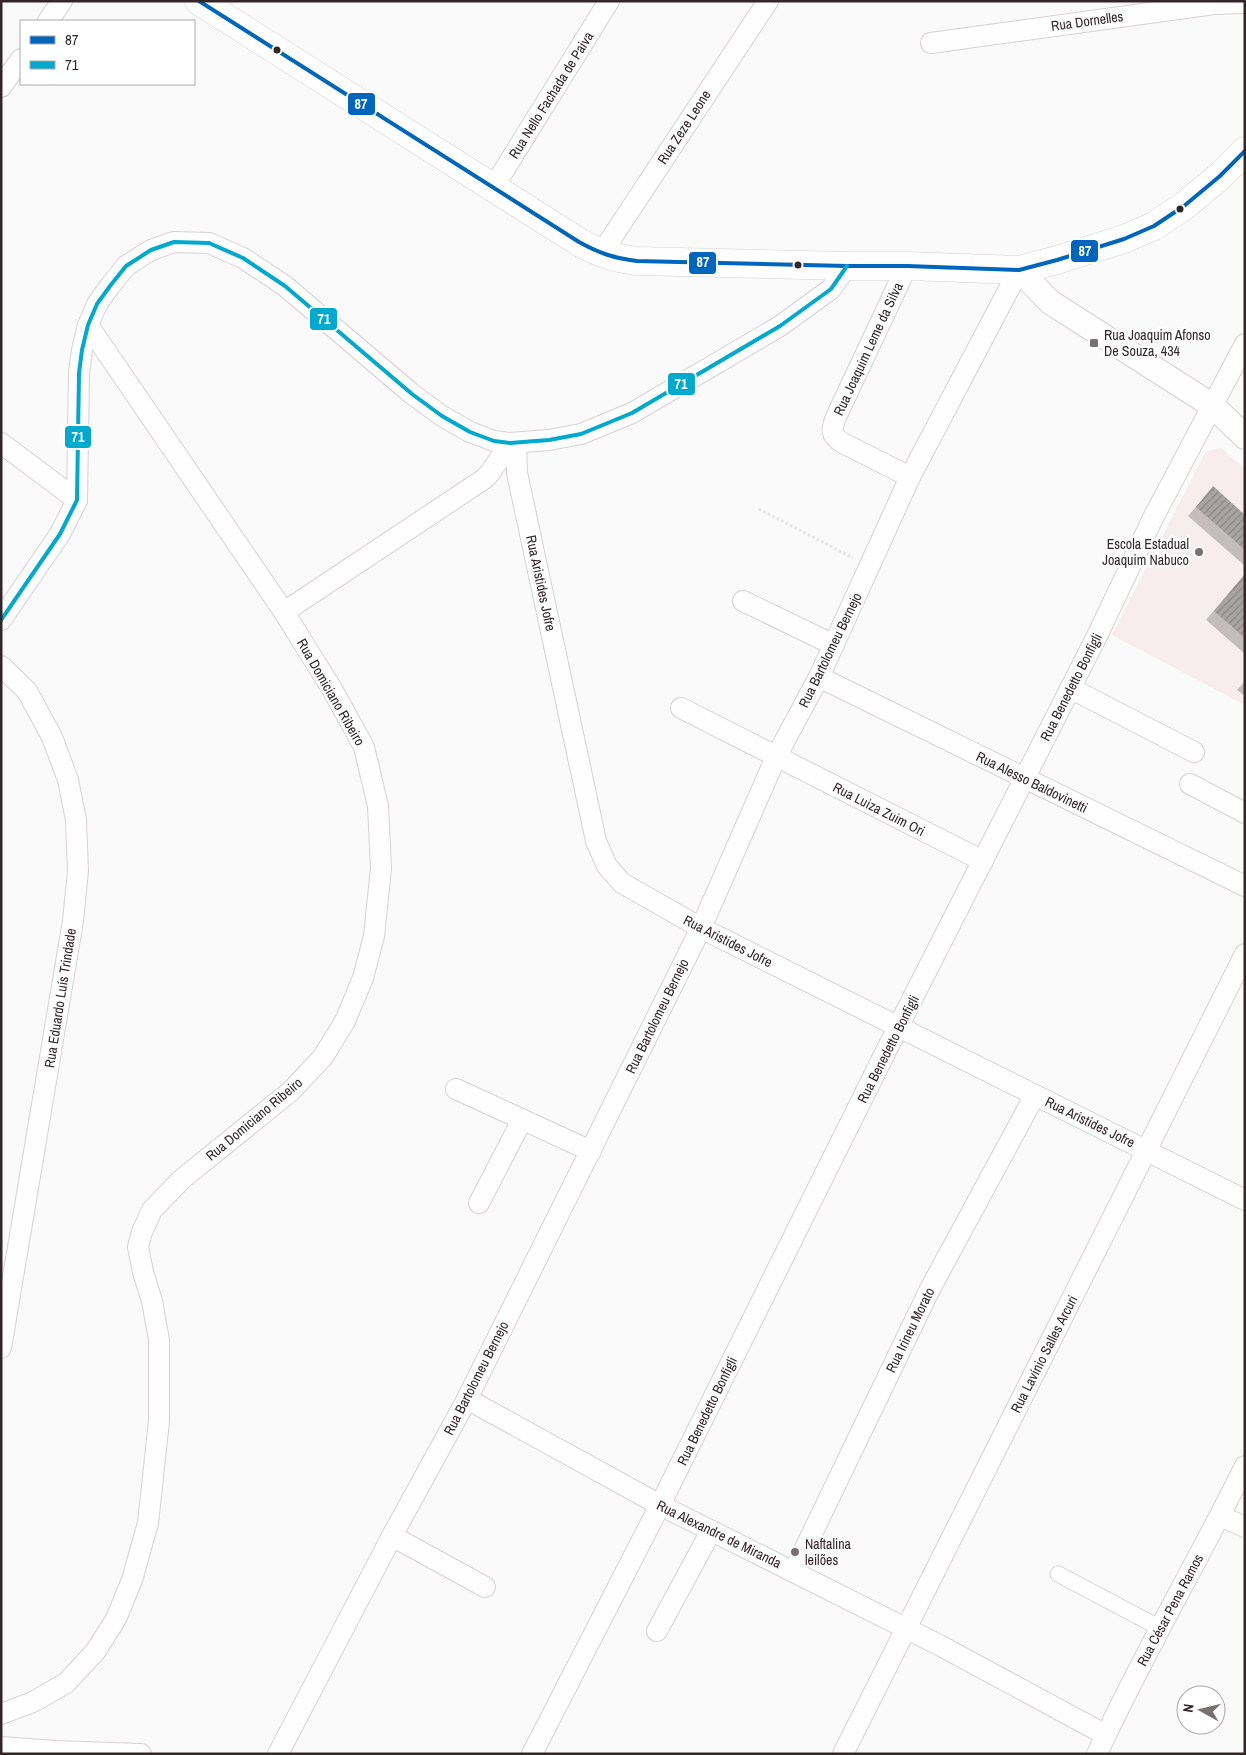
<svg xmlns="http://www.w3.org/2000/svg" width="1246" height="1755" viewBox="0 0 1246 1755" font-family="'Archivo Narrow',sans-serif">
<defs>
<pattern id="building-hatch" width="6" height="6" patternUnits="userSpaceOnUse" patternTransform="scale(1.25)"><rect width="6" height="6" fill="#a9a3a4"/><path d="M-1 1l2-2M0 6l6-6M5 7l2-2" fill="none" stroke="#8a8586"/></pattern>
</defs>
<rect width="100%" height="100%" fill="#fafafa"/>
<path fill="#f7ecee" d="M1221,448L1245,469V705L1112,635L1206,451Z"/>
<g fill="#0003">
<path d="M1213,488L1245,516V566L1188,516Z"/>
<path d="M1245,574V654L1206,620Z"/>
<path d="M1245,681V696L1237,690Z"/>
</g>
<g fill="url(#building-hatch)">
<path d="M1213,486L1245,515V550L1196,507Z"/>
<path d="M1245,574V638L1214,611Z"/>
</g>
<g fill="none" stroke-linecap="round" stroke-linejoin="round">
<defs>
<path id="pedestrian" d="M1058,1574L1160,1628"/>
<g id="minor">
<path d="M48,21L62,1"/>
<path d="M931,43L1214,4L1245,3"/>
<path d="M1,87L21,59"/>
<path d="M493,188L609,1"/>
<path d="M601,254L768,1"/>
<path d="M907,266L836,417C831,431 830,435 843,443L910,477"/>
<path d="M1,443L77,500"/>
<path d="M516,443L517,473L596,841L607,866L622,883L701,928L1245,1200"/>
<path d="M743,601L834,645"/>
<path d="M284,612L484,479L490,473L510,443"/>
<path d="M1,620L60,534L77,500L79,373L82,350L88,325L97,304L110,286L126,266L151,250L174,242L209,243L243,258L285,286L412,394L442,416L470,432L494,441L510,443L549,440L581,434L632,413L780,326L831,289L847,266"/>
<path d="M1,666L27,691L52,737L68,780L76,820L78,871L73,921L1,1348"/>
<path d="M819,677L1245,886"/>
<path d="M1070,688L1194,752"/>
<path d="M681,708L983,861"/>
<path d="M1190,784L1245,813"/>
<path d="M456,1089L591,1151"/>
<path d="M479,1203L522,1120"/>
<path d="M467,1399L660,1505L941,1646L1106,1735"/>
<path d="M1220,1516L1245,1527"/>
<path d="M392,1536L485,1587"/>
<path d="M794,1571L930,1289L1035,1095"/>
<path d="M657,1631L711,1531"/>
<path d="M1,1714L33,1702L66,1683L95,1652L116,1619L132,1580L148,1523L159,1421V1340L152,1301L143,1272L138,1247L142,1232L152,1210L182,1179L291,1091L323,1057L345,1021L363,978L374,936L381,868L378,806L364,747L332,689L284,612L88,325"/>
<path d="M1,1747L55,1751L141,1754"/>
<path d="M278,1754L392,1536L467,1399L701,928L776,757L819,677L910,477L1019,270"/>
<path d="M532,1754L660,1505L898,1027L1097,636L1153,518L1245,344"/>
<path d="M843,1754L1245,954"/>
<path d="M1097,1754C1142,1656 1197,1563 1245,1466"/>
</g>
<path id="tertiary" d="M1019,270L1050,302L1213,406L1245,437"/>
<path id="secondary" d="M199,1L579,242C599,253 613,258 637,261L847,266H907L1019,270L1057,260L1124,239L1154,226L1184,206L1220,176L1245,151"/>
</defs>
<use href="#pedestrian" stroke="#d8d1d3" stroke-width="17"/>
<use href="#minor" stroke="#d8d1d3" stroke-width="22"/>
<use href="#tertiary" stroke="#d8d1d3" stroke-width="26"/>
<use href="#secondary" stroke="#d8d1d3" stroke-width="29"/>
<path stroke="#e4e4e4" stroke-width="3" stroke-dasharray="2.5 2.5" stroke-linecap="butt" d="M759,509L853,558"/>
<use href="#pedestrian" stroke="#fefefe" stroke-width="15"/>
<use href="#minor" stroke="#fefefe" stroke-width="20"/>
<use href="#tertiary" stroke="#fefefe" stroke-width="24"/>
<use href="#secondary" stroke="#fefefe" stroke-width="28"/>
<defs>
<path id="bus-1" d="M199,1L579,242C599,253 613,258 637,261L847,266H907L1019,270L1057,260L1124,239L1154,226L1184,206L1220,176L1245,151"/>
<path id="bus-2" d="M1,620L60,534L77,500L79,373L82,350L88,325L97,304L110,286L126,266L151,250L174,242L209,243L243,258L285,286L412,394L442,416L470,432L494,441L510,443L549,440L581,434L632,413L780,326L831,289L847,266"/>
</defs>
<use href="#bus-1" stroke="#fff" stroke-width="8"/>
<use href="#bus-2" stroke="#fff" stroke-width="8"/>
<use href="#bus-1" stroke="#0065bd" stroke-width="4"/>
<use href="#bus-2" stroke="#00a9ce" stroke-width="4"/>
</g>
<g fill="#342529" stroke="#fff" stroke-width="2">
<circle cx="277" cy="50" r="4.5"/>
<circle cx="1180" cy="209" r="4.5"/>
<circle cx="798" cy="265" r="4.5"/>
</g>
<g fill="#797072" stroke="#fff" stroke-width="2">
<rect x="1089" y="338" width="10" height="10" rx="2.5"/>
<circle cx="1199" cy="552" r="5"/>
<circle cx="795" cy="1552" r="5"/>
</g>
<g text-anchor="middle" stroke-width="5" stroke-linejoin="round" paint-order="stroke">
<g font-size="14" fill="#342529" stroke="#fff">
<text transform="translate(1087 21) rotate(-8)" y="5">Rua Dornelles</text>
<text transform="translate(551 95) rotate(-58)" y="5">Rua Nello Fachada de Paiva</text>
<text transform="translate(684 127) rotate(-57)" y="5">Rua Zeze Leone</text>
<text transform="translate(868 349) rotate(-65)" y="5">Rua Joaquim Leme da Silva</text>
<text transform="translate(541 583) rotate(78)" y="5">Rua Aristides Jofre</text>
<text transform="translate(830 650) rotate(-64)" y="5">Rua Bartolomeu Bernejo</text>
<text transform="translate(1071 687) rotate(-63)" y="5">Rua Benedetto Bonfigli</text>
<text transform="translate(331 692) rotate(60)" y="5">Rua Domiciano Ribeiro</text>
<text transform="translate(1032 782) rotate(26)" y="5">Rua Alesso Baldovinetti</text>
<text transform="translate(879 809) rotate(27)" y="5">Rua Luiza Zuim Ori</text>
<text transform="translate(728 941) rotate(27)" y="5">Rua Aristides Jofre</text>
<text transform="translate(60 998) rotate(-81)" y="5">Rua Eduardo Luís Trindade</text>
<text transform="translate(657 1016) rotate(-64)" y="5">Rua Bartolomeu Bernejo</text>
<text transform="translate(888 1049) rotate(-63)" y="5">Rua Benedetto Bonfigli</text>
<text transform="translate(254 1119) rotate(-40)" y="5">Rua Domiciano Ribeiro</text>
<text transform="translate(1090 1122) rotate(26)" y="5">Rua Aristides Jofre</text>
<text transform="translate(910 1330) rotate(-64)" y="5">Rua Irineu Morato</text>
<text transform="translate(1044 1354) rotate(-63)" y="5">Rua Lavínio Salles Arcuri</text>
<text transform="translate(476 1378) rotate(-63)" y="5">Rua Bartolomeu Bernejo</text>
<text transform="translate(707 1411) rotate(-64)" y="5">Rua Benedetto Bonfigli</text>
<text transform="translate(719 1534) rotate(26)" y="5">Rua Alexandre de Miranda</text>
<text transform="translate(1170 1610) rotate(-62)" y="5">Rua César Pena Ramos</text>
</g>
<g font-size="14" fill="#342529" stroke="#fff" text-anchor="start">
<text x="1104" y="340">Rua Joaquim Afonso<tspan x="1104" dy="16">De Souza, 434</tspan></text>
<text x="1189" y="549" text-anchor="end">Escola Estadual<tspan x="1189" dy="16">Joaquim Nabuco</tspan></text>
<text x="805" y="1549">Naftalina<tspan x="805" dy="16">leilões</tspan></text>
</g>
</g>
<g stroke="#fff" stroke-width="2">
<rect x="347" y="92" width="29" height="24" rx="5" fill="#0065bd"/>
<rect x="1070" y="239" width="29" height="24" rx="5" fill="#0065bd"/>
<rect x="688" y="251" width="29" height="24" rx="5" fill="#0065bd"/>
<rect x="309" y="307" width="29" height="24" rx="5" fill="#00a9ce"/>
<rect x="667" y="372" width="29" height="24" rx="5" fill="#00a9ce"/>
<rect x="64" y="425" width="28" height="24" rx="5" fill="#00a9ce"/>
</g>
<g font-size="14" text-anchor="middle" font-weight="bold" fill="#fff">
<text x="361" y="109">87</text>
<text x="1085" y="256">87</text>
<text x="703" y="267">87</text>
<text x="324" y="324">71</text>
<text x="681" y="389">71</text>
<text x="78" y="442">71</text>
</g>
<rect width="1246" height="1755" fill="none" stroke="#342529" stroke-width="5"/>
<rect x="20" y="20" width="175" height="65" fill="#ffffff" stroke="#aea8a9"/>
<rect x="30" y="36" width="25" height="8" fill="#0065bd" stroke="#aea8a9"/>
<text x="65" y="45" font-size="15" fill="#342529">87</text>
<rect x="30" y="61" width="25" height="8" fill="#00a9ce" stroke="#aea8a9"/>
<text x="65" y="70" font-size="15" fill="#342529">71</text>
<g transform="translate(1201 1710) rotate(278)"><circle r="24" fill="#ffffff" stroke="#aea8a9"/>
<path d="M0-4L9 19L0 12L-9 19Z" fill="#797072"/>
<text y="-8" font-size="14" font-weight="bold" text-anchor="middle" fill="#342529">N</text>
</g>
</svg>
